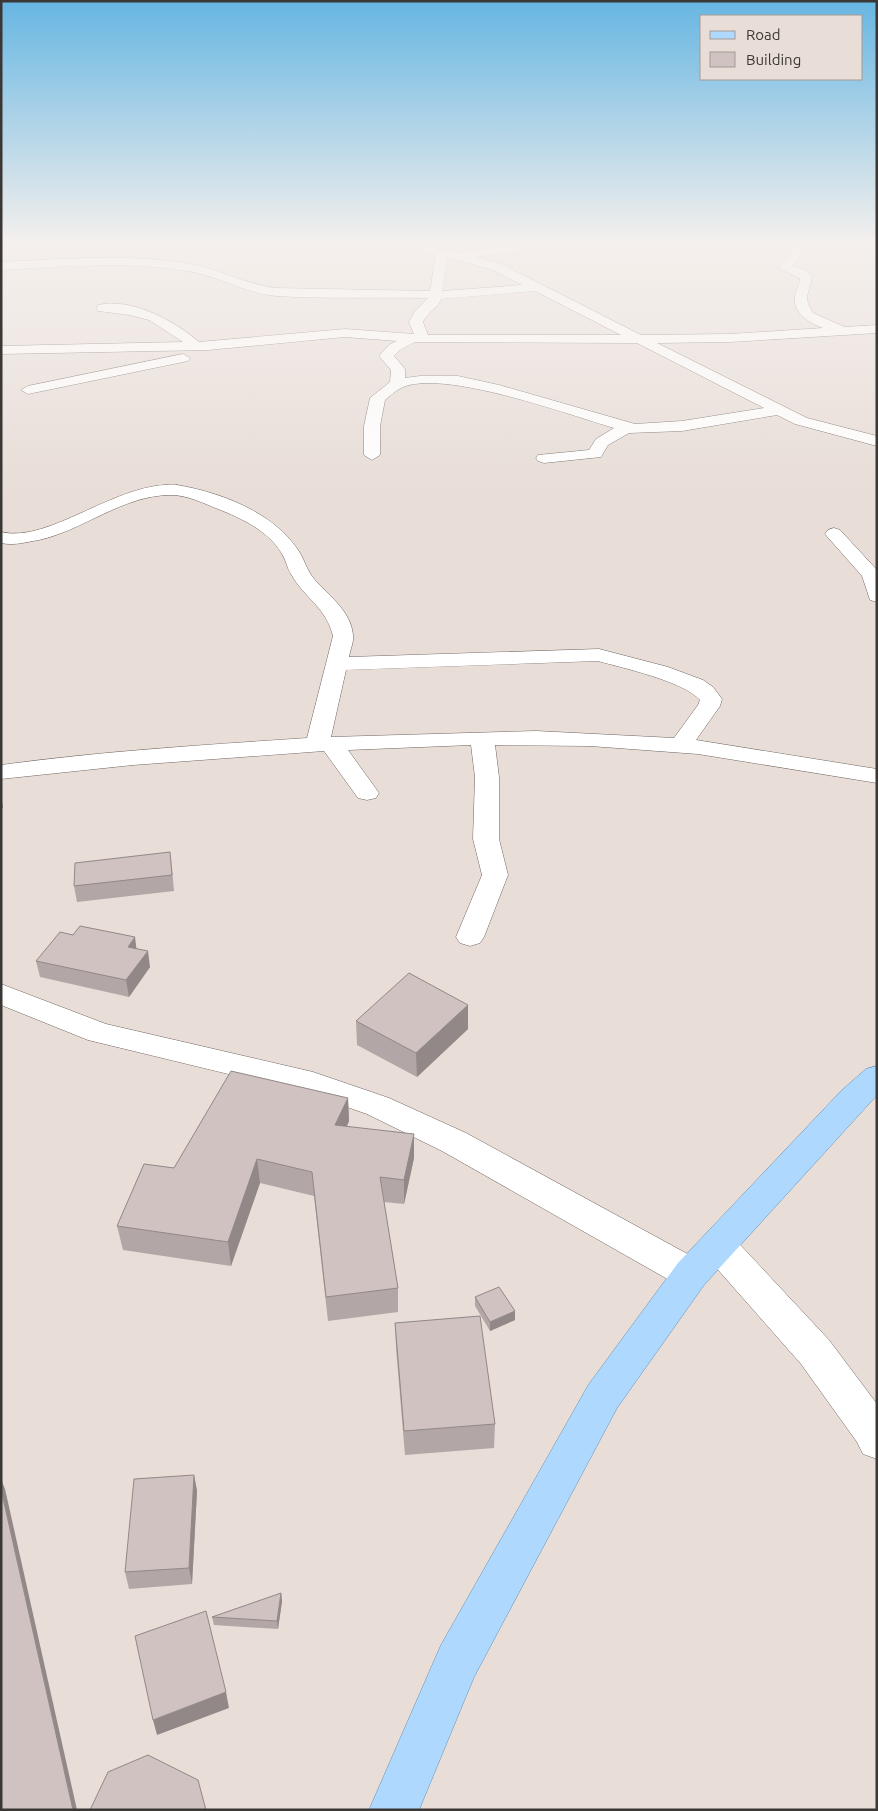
<svg xmlns="http://www.w3.org/2000/svg" width="878" height="1811" viewBox="0 0 878 1811" font-family="Ubuntu,sans-serif">
<rect width="100%" height="100%" fill="#e8ddd7"/>
<g fill="none" stroke-linecap="round" stroke-linejoin="round">
<defs>
<g id="minor">
<path d="M240,243H271C264,248 249,248 241,246Z"/>
<path d="M394,243H413L461,253L532,243H701L696,246L548,247L476,257L501,264L641,335L730,334L823,328C810,323 793,314 795,297C795,291 800,285 800,278L778,268L789,256L793,243H803L800,257L792,266L806,270L812,277L807,297L808,304L813,313L845,327L877,325V333L730,342L657,343L807,418L877,436V446L795,424L777,415L682,431L629,433L608,445L601,457L544,463L538,461L536,458L538,455L589,450L596,439L614,428C570,415 441,368 401,388C395,391 390,396 385,400L380,426V455L372,460L364,455V426L370,398L390,382L391,370L379,356L390,344L397,341L345,337L208,350L1,354V346L183,342L149,320L130,315L98,311L97,308L98,305C131,297 175,321 199,342L345,329L414,334L409,322L415,311L428,298C378,297 326,299 276,296C245,293 218,276 188,271C126,261 64,266 1,270V262C64,259 128,253 191,264C220,270 246,284 275,288L430,291L436,254L395,245ZM447,257L493,270L522,285L442,291ZM535,291L621,335H428L423,322C427,313 438,308 441,299ZM415,342L637,343L764,408L682,421L635,424L499,385L458,376H420L405,378V369L394,356L400,350Z"/>
<path d="M837,243H877V249L843,246Z"/>
<path d="M183,354L190,358L188,361L28,394L21,390L28,386Z"/>
<path d="M177,485C219,492 270,511 296,547C304,557 306,570 315,580C329,596 351,611 353,635C354,642 350,650 349,657L599,649L668,667L703,680L713,687L722,699L720,706L696,740L877,769V783L698,754L590,746L495,745L499,777V839L508,875L484,937L480,943L470,946L460,943L456,937L482,875L473,839L475,777L471,745L348,750L379,793L376,798L367,800L358,798L324,751L133,765L1,779V765C103,751 205,745 307,738L333,636C326,607 305,599 291,574C287,568 286,560 282,554C269,531 241,518 218,509C203,503 187,495 171,495C123,495 84,530 39,540C26,542 14,546 1,543V532C50,544 118,480 177,485ZM598,661C623,668 683,681 700,700L698,705L674,738L536,731L331,737L346,670Z"/>
<path d="M834,528L840,530L877,570V602L870,600L862,576L825,534L828,530Z"/>
<path d="M1,984L106,1024L313,1072L389,1098L466,1133L704,1263L709,1274L704,1285L691,1289L678,1285L442,1151L367,1114L307,1093L88,1040L1,1005Z"/>
<path d="M718,1231L731,1235L829,1340L877,1404V1459L863,1454L857,1442L801,1364L705,1255L700,1245L705,1235Z"/>
</g>
<path id="major" d="M877,1066V1095L704,1285L617,1408L474,1677L419,1810H369L441,1645L589,1384L678,1263L842,1090L866,1069Z"/>
</defs>
<use href="#minor" stroke="#706661" stroke-width="1"/>
<use href="#major" stroke="#638fb5" stroke-width="1"/>
<use href="#minor" fill="#fff" fill-rule="evenodd"/>
<use href="#major" fill="#aed8fd" fill-rule="evenodd"/>
</g>
<g fill="#b2a7a6">
<path d="M170,852L172,868L174,891L77,902L74,886Z"/>
<path d="M137,948L150,967L129,997L40,977L36,961Z"/>
<path d="M468,1005V1029L417,1077L357,1045L356,1021Z"/>
<path d="M348,1098L349,1121L347,1127L414,1134V1158L404,1204L384,1202L398,1288V1312L328,1321L314,1196L260,1183L231,1266L123,1250L117,1226L174,1168Z"/>
<path d="M475,1297L515,1320L490,1331L475,1306Z"/>
<path d="M395,1323L495,1424L494,1448L405,1455L396,1348Z"/>
<path d="M194,1475L197,1491L192,1584L129,1589L125,1572Z"/>
<path d="M281,1593L282,1601L278,1629L214,1625L212,1617Z"/>
</g>
<g fill="#918887">
<path d="M1,795L3,808H1Z"/>
<path d="M135,937L137,953L128,947Z"/>
<path d="M148,951L150,967L129,997L126,980Z"/>
<path d="M468,1005V1029L417,1077L416,1053Z"/>
<path d="M348,1098L349,1121L336,1149L335,1125Z"/>
<path d="M414,1134V1158L404,1204V1180Z"/>
<path d="M257,1159L260,1183L231,1266L228,1242Z"/>
<path d="M515,1311V1320L490,1331V1322Z"/>
<path d="M194,1475L197,1491L192,1584L189,1568Z"/>
<path d="M1,1479L5,1489L77,1810H73L1,1489Z"/>
<path d="M281,1593L282,1601L278,1629L277,1621Z"/>
<path d="M226,1692L229,1708L157,1735L153,1720Z"/>
</g>
<g fill="#cfc2c1" stroke="#918887">
<path d="M170,852L172,875L74,886L75,863Z"/>
<path d="M80,926L135,937L128,947L148,951L126,980L36,961L60,932L73,935Z"/>
<path d="M409,973L468,1005L416,1053L356,1021Z"/>
<path d="M231,1071L348,1098L335,1125L414,1134L404,1180L380,1177L398,1288L326,1297L312,1172L257,1159L228,1242L117,1226L144,1164L174,1168Z"/>
<path d="M499,1287L515,1311L490,1322L475,1297Z"/>
<path d="M480,1316L495,1424L404,1431L395,1323Z"/>
<path d="M194,1475L189,1568L125,1572L134,1479Z"/>
<path d="M1,1489L73,1810H1Z"/>
<path d="M281,1593L277,1621L212,1617Z"/>
<path d="M206,1611L226,1692L153,1720L135,1636Z"/>
<path d="M148,1755L198,1780L206,1810H90L108,1772Z"/>
</g>
<linearGradient id="sky" x2="0" y2="1"><stop stop-color="#66b6e2"/><stop offset="0.49" stop-color="#f5f0ed"/><stop offset="1" stop-color="#f5f0ed" stop-opacity="0"/></linearGradient>
<rect width="878" height="496" fill="url(#sky)"/>
<rect width="878" height="1811" fill="none" stroke="#3b3734" stroke-width="5"/>
<rect x="700" y="15" width="162" height="65" fill="#e8ddd7" stroke="#a39b96"/>
<rect x="710" y="31" width="25" height="8" fill="#aed8fd" stroke="#a39b96"/>
<text x="746" y="40" font-size="15" fill="#3b3734">Road</text>
<rect x="710" y="52" width="25" height="15" fill="#cfc2c1" stroke="#a39b96"/>
<text x="746" y="65" font-size="15" fill="#3b3734">Building</text>
</svg>
